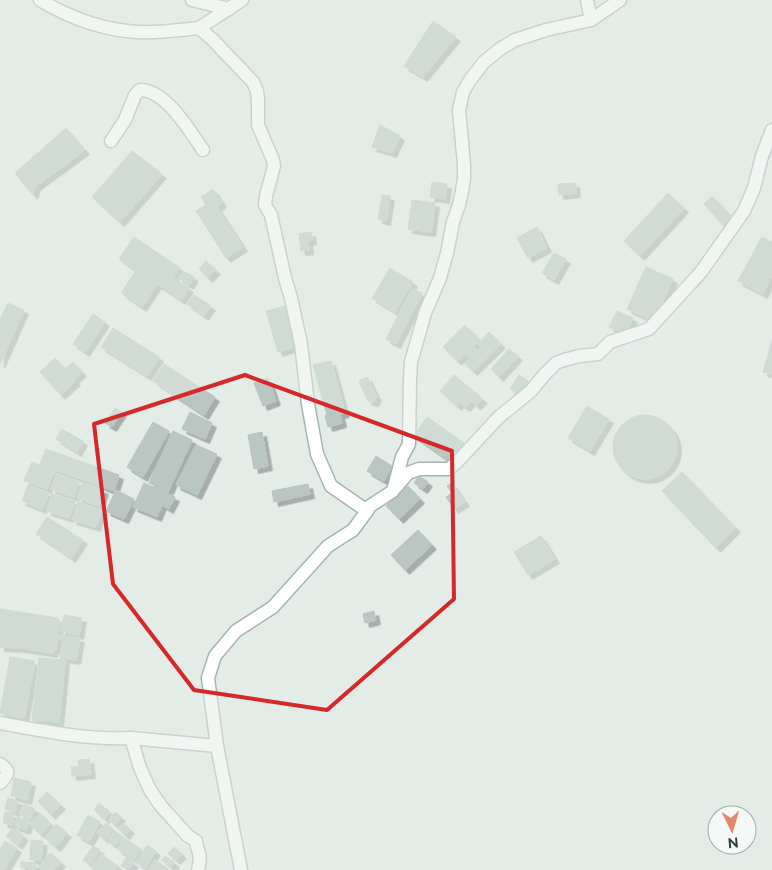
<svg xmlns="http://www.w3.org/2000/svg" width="772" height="870" viewBox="0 0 772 870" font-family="Raleway,sans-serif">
<defs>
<filter id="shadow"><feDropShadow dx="4.5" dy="4.5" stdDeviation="0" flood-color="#0004"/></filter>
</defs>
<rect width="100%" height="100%" fill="#e4ece8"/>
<g fill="#bac6c1" stroke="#b7c5bf" filter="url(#shadow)">
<path d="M433,21L456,37L423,77L404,66Z"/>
<path d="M380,125L400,136L392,153L372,147Z"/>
<path d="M66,128L85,150L36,186L33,195L15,173Z"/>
<path d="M132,151L162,174L120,222L92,197Z"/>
<path d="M432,182L447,184L445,199L430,197Z"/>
<path d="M575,183L576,193L559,195L558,184Z"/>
<path d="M213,189L222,203L217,207L243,247L226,258L196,211L206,205L201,197Z"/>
<path d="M668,193L684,208L640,256L624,241Z"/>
<path d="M382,195L390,196L386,221L378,219Z"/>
<path d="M712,196L734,219L725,227L704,204Z"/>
<path d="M412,200L435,203L431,232L408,229Z"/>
<path d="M537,227L547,248L528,258L517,238Z"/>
<path d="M311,232L312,240L308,241L309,250L301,251L299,234Z"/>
<path d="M134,237L180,268L173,278L189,288L181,300L157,284L142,307L121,293L136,270L119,259Z"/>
<path d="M762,237L772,242V276L763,294L738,281Z"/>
<path d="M554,253L566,259L554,280L542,273Z"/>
<path d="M206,261L216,270L208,278L199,269Z"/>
<path d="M646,267L673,279L654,321L627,309Z"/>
<path d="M390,268L413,282L395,312L372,298Z"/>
<path d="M183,271L194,277L189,285L178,278Z"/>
<path d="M412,289L422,293L396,344L386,339Z"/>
<path d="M194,295L211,306L204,316L187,304Z"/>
<path d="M8,303L24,310L0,364V320Z"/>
<path d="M285,306L297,346L278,352L266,311Z"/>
<path d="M617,311L633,318L626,334L609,327Z"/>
<path d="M93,314L105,322L85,352L73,344Z"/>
<path d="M465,325L480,340L474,346L478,350L481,347L478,344L489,332L501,344L473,371L465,364L470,359L465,354L457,361L443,347Z"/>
<path d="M113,328L159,357L147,376L101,347Z"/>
<path d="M772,340V374L763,372Z"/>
<path d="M509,349L518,356L499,377L491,369Z"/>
<path d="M55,358L65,369L73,362L82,372L74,379L76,381L61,395L40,372Z"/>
<path d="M331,361L345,413L340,414L342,423L328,427L325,416L327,415L313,365Z"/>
<path d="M164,364L215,397L204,415L153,381Z"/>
<path d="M454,375L483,399L476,406L471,401L466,407L460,403L457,406L440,391Z"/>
<path d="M519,375L531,383L522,397L510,389Z"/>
<path d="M367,377L377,397L374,402L368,401L359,381Z"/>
<path d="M268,378L276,401L263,406L254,383Z"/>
<path d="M587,406L609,419L590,451L568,438Z"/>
<path d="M115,408L122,412L112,427L105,423Z"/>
<path d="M190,412L212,423L205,439L182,429Z"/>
<circle cx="645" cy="447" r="32"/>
<path d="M427,417L464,443L451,462L414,436Z"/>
<path d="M153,422L169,431L143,477L127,467Z"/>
<path d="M62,429L83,441L77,452L56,439Z"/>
<path d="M173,431L192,440L168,492L149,483Z"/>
<path d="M262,432L268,466L254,469L248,435Z"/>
<path d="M196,445L217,454L197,495L176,485Z"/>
<path d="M46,449L119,475L114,491L40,464Z"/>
<path d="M376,456L392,466L384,481L367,471Z"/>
<path d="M32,462L54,471L47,489L24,481Z"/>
<path d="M682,472L736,528L716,548L662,491Z"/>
<path d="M57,474L79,482L74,497L51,489Z"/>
<path d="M419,476L428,482L423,489L414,483Z"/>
<path d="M83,483L104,490L99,506L77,498Z"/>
<path d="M144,483L175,497L169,509L162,505L157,517L133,507Z"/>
<path d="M452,483L465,502L454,509L446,497L452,493L447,486Z"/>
<path d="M308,484L310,494L274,502L272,491Z"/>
<path d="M28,485L49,493L42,509L22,501Z"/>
<path d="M408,486L420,499L399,519L386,506Z"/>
<path d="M116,490L134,499L124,519L106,511Z"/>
<path d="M52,494L75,501L69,518L47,511Z"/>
<path d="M78,502L102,510L96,527L72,520Z"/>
<path d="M47,517L83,540L71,558L36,534Z"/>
<path d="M418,530L432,545L405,570L391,555Z"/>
<path d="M541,536L555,559L528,575L514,552Z"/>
<path d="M0,609L58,618L56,634L80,638L76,660L60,658L63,640L55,638L53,653L0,645Z"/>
<path d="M374,611L376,620L365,623L363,614Z"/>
<path d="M0,614L60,620L56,650L0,647Z"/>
<path d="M64,615L82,618L79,635L61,631Z"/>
<path d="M10,657L35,661L24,718L0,713Z"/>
<path d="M39,658L65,660L59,722L32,720Z"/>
<path d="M89,759L91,774L72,776L71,767H79L78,760Z"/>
<path d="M14,778L31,782L27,800L11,796Z"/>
<path d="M47,792L61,805L51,815L38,801Z"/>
<path d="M8,798L18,801L15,812L5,809Z"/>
<path d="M99,803L110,812L105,819L94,810Z"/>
<path d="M24,804L35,809L30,820L19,814Z"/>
<path d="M5,812L14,814L12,825L3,823Z"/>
<path d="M115,812L121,817L115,825L109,820Z"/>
<path d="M40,813L51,824L40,834L30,824Z"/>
<path d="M88,815L100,822L89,842L77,835Z"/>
<path d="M17,817L29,821L26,830L14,826Z"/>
<path d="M106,823L113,829L105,839L97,833Z"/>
<path d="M123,823L130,829L125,835L118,829Z"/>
<path d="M56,824L67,833L56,847L45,838Z"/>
<path d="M13,828L24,836L18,845L6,836Z"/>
<path d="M115,831L123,837L115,846L107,840Z"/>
<path d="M124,838L141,849L134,860L117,849Z"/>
<path d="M31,840L43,841L41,860H30Z"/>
<path d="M5,841L17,848L4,870H1L0,869V849Z"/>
<path d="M147,845L156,851L145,868L136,862Z"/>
<path d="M93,846L100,850L90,865L83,860Z"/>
<path d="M174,847L182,854L176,860L168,854Z"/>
<path d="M50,853L61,862L54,870H40L38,868Z"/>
<path d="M101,854L118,866L115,870H94L91,868Z"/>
<path d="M165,856L175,863L171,867L162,860Z"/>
<path d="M126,858L134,863L129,870L121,866Z"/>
<path d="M155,860L170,870H149Z"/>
<path d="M21,862L36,863V869L21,868Z"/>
</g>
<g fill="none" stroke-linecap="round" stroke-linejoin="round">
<defs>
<g id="minor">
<path d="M40,0C70,18 103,30 138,32C158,33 179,30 199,28L212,39L253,82L257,91L258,100V125L273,160L274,166L266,196L265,205L271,215L285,278L291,298L301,344L308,404L317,454L331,486L367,511L370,506L393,491L402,457L409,444L410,379L411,362L425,313L440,278L447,253L453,222L459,205L462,191L464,178V165L459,110L463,92L470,80L484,62L500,49L515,40L546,30L591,20L620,0"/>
<path d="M192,0L229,9"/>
<path d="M587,0L591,20"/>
<path d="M199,28L242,0"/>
<path d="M111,141L125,120L135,95L140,90C166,90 190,131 203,150"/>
<path d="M396,487L408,473L419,469H449L458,461L499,417L531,391L544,375L556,363L564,360L579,356L598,354L610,342L649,329L701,272L744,211L754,188L762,156L772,130"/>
<path d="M0,723C43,731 87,740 131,738L217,746"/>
<path d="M131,738L140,768L150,790L161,806L188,836L196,841C196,846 198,849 199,853C201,859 199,864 198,870"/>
<path d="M0,764C11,771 8,775 0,783"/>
<path d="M241,870L217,746L208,678L215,656L236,631L273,607L328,546L353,530L367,511"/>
</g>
</defs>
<use href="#minor" stroke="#a7b4af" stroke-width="15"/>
<use href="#minor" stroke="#fff" stroke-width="12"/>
</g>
<path d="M0 0H772V870H0ZM245,375L452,451L454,599L327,710L194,690L113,584L94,424Z" fill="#e4ece8" fill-opacity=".55" fill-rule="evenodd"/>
<path fill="none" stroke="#d62828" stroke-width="4" stroke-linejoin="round" d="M245,375L452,451L454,599L327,710L194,690L113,584L94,424Z"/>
<g transform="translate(732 830) rotate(175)"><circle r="24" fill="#f4f9f7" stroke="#a2ada9"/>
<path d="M0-4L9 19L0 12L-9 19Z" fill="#e2886c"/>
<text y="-8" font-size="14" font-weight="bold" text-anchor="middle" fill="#263c35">N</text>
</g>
</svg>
